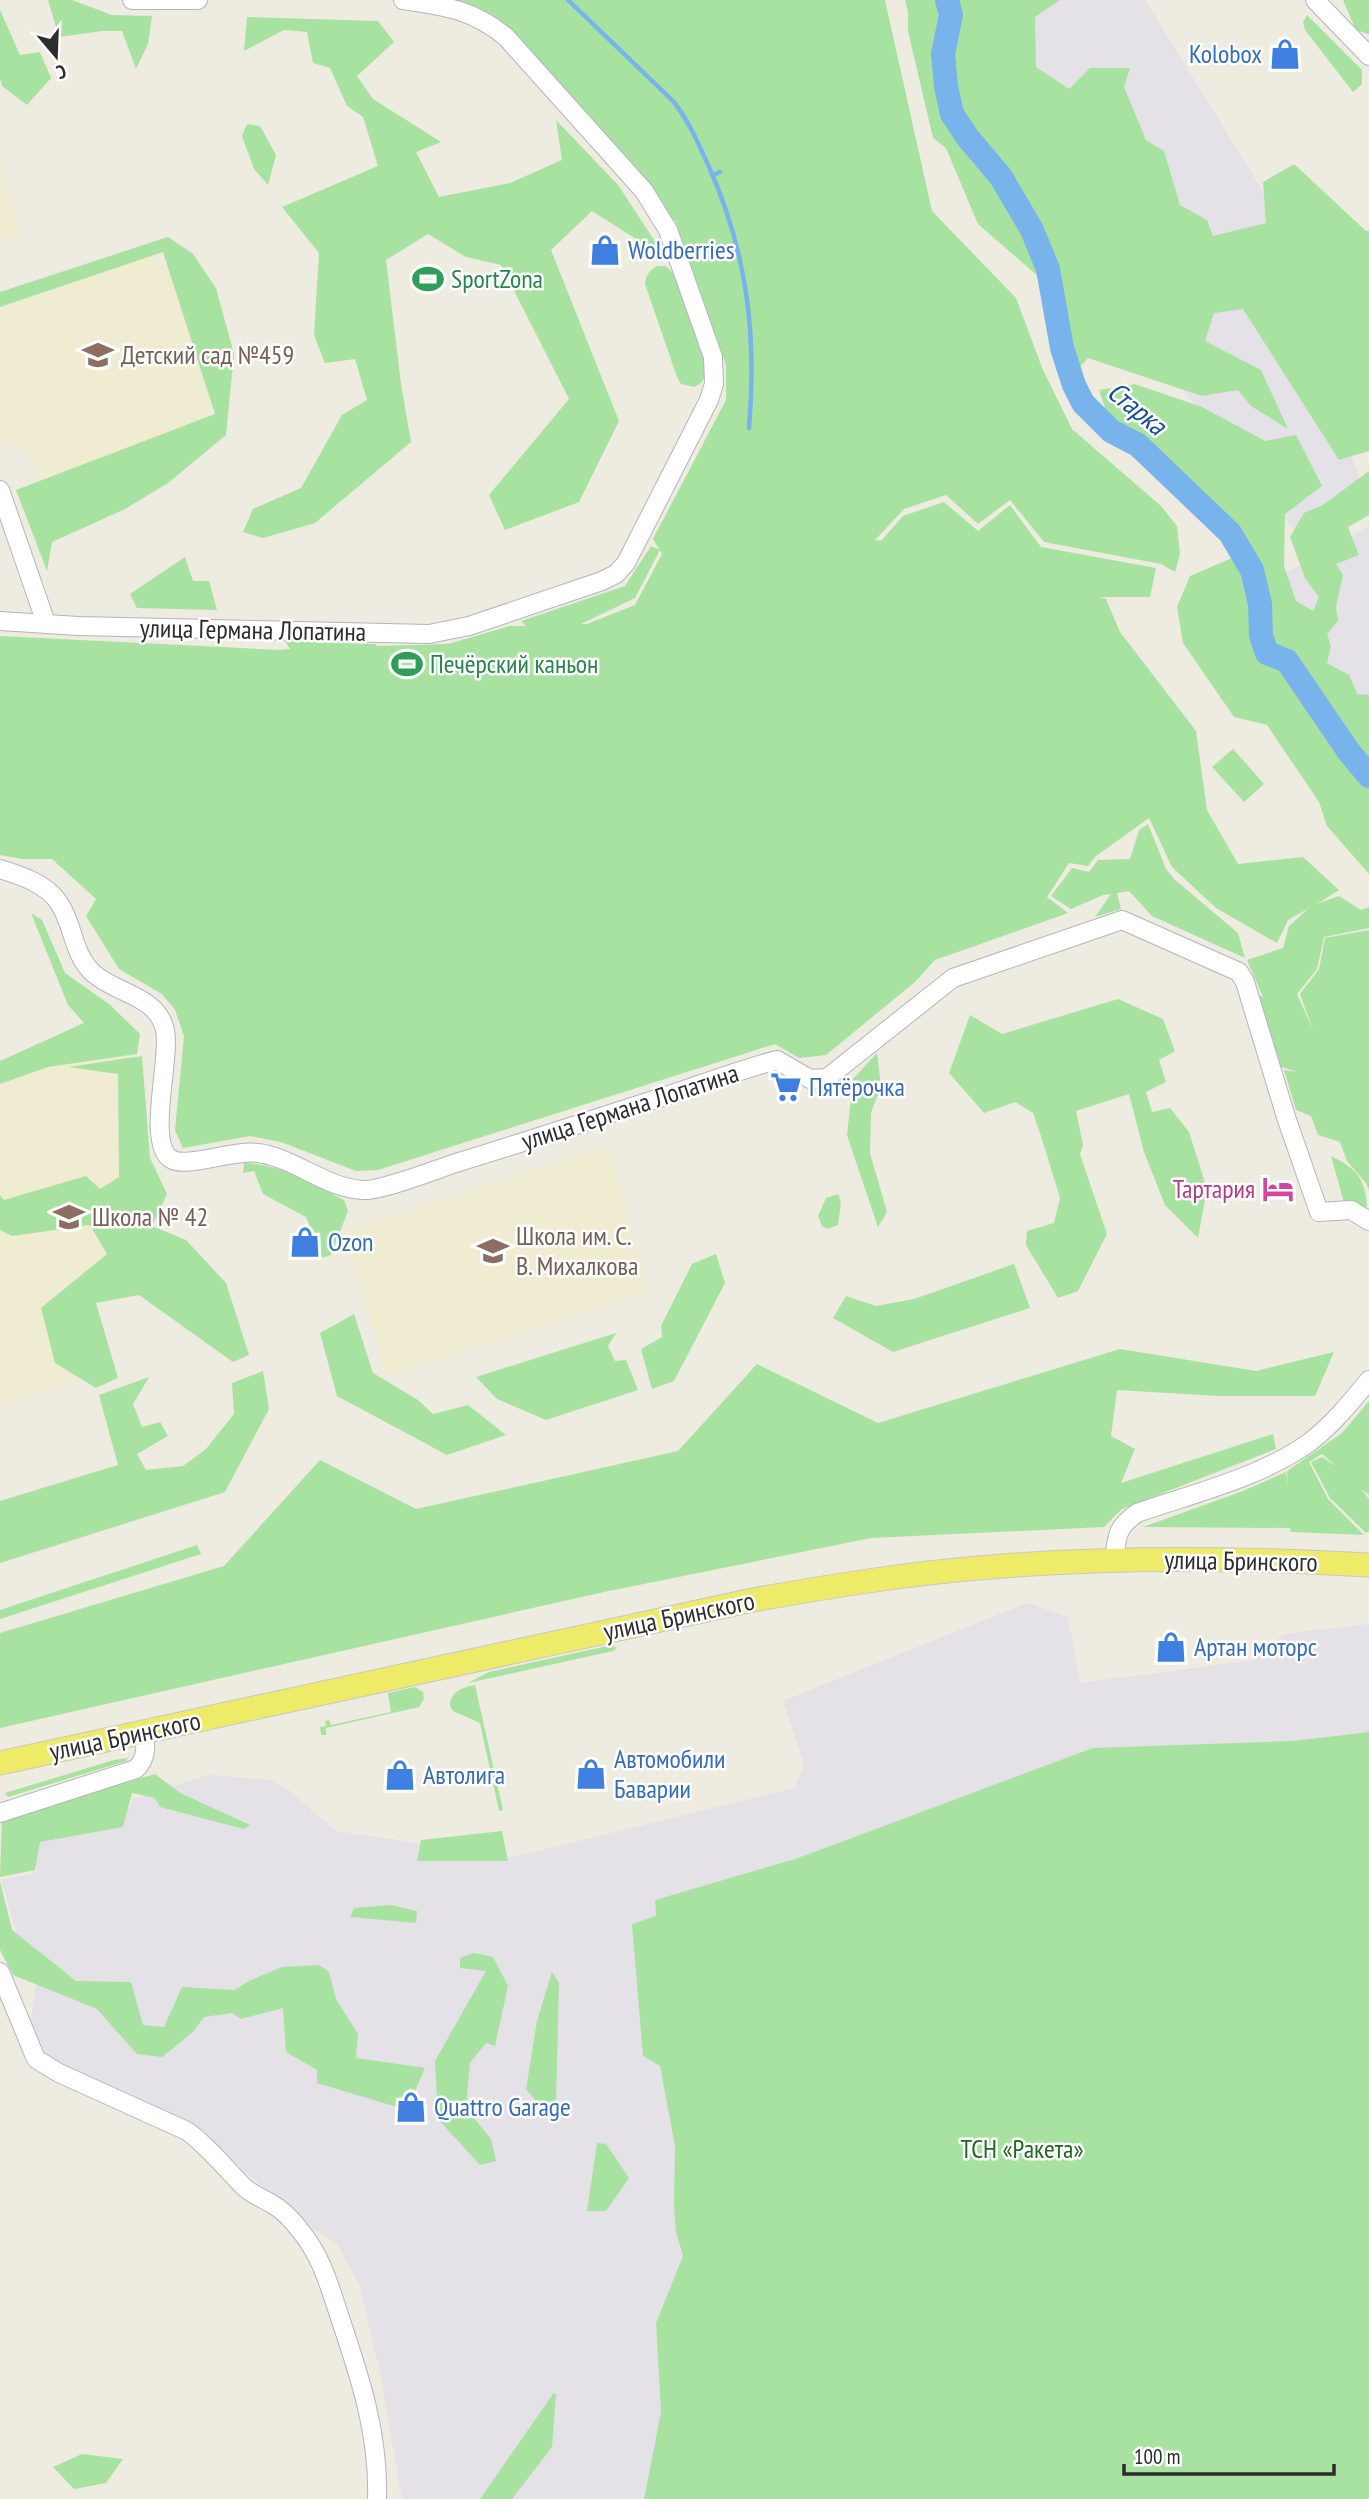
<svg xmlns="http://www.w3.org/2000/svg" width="1369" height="2499" viewBox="0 0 1369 2499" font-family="'PT Sans Narrow',sans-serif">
<rect width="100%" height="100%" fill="#eeebe1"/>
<g fill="#e4e1e7">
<path d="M984,0H1145L1272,206L1368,505L1302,540L1162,363Z"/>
<path d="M1369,526V730L1294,632L1276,579Z"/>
<path d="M1027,1603L1068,1617L1080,1683L1254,1660L1284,1634L1369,1624V1732L1293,1741L798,1858L655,1900L656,1916L643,2056L660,2066L675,2146L676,2232L683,2256L656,2323L661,2412L644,2499H402L381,2377L359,2284L337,2244L301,2220L205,2136L109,2091L45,2053L31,2021L38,1967L24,1958L1,1880L38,1872L26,1839L124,1821L133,1799L208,1775L271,1780L290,1791L336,1831L513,1857L795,1788L804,1764L783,1701Z"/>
</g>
<g fill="#efecd1">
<path d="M0,162L22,233L0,240Z"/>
<path d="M146,255L167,266L212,406L204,427L40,485L28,451L0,440V304Z"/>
<path d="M123,1033L134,1072L152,1259L54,1292L81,1379L0,1405V1072Z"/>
<path d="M608,1146L648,1291L387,1377L344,1231Z"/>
</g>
<g fill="#a8e2a0">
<path d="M48,0H72L112,15L152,16L148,44L136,69L122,31H102L59,37Z"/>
<path d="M450,0H885L932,211L1016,298L1043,370L1072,429L1161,506L1177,526L1180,554L1175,572L1161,564L1044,542L1010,500L978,524L946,495L904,509L875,540L881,541L903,516L944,502L978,531L1010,505L1041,547L1156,568L1150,597H1099L1106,599L1120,632L1196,731L1207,810L1238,864L1303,857L1339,890L1317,904L1339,896L1361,910L1369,907V928L1324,937L1317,969L1297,994L1313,1030L1300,994L1319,969L1325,938L1369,930V1190L1366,1183L1347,1161L1340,1142L1318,1135L1311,1116L1296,1110L1284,1070L1297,1072L1273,1064L1241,986L1263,997L1247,960L1283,948L1289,926L1309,908L1288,920L1277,943L1216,908L1172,867L1149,818L1096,856L1088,866L1069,863L1047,897L1068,913L935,960L915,982L826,1055L799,1058L775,1044L378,1170L356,1171L281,1142L250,1136L183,1148L175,1130L184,1036L175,1010L162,994L119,969L86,916L96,899L52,859H22L0,855V636L279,650L290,649L285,641L376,644V646L448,644L510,626H526L521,621L625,586L651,546L660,550L635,598L581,624H587L635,605L662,554L653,539L726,400V365L675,220L673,221L652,188L513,33C495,17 474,3 450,0Z"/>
<path d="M905,0H942L944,18L937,55L947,113L960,133L964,123L954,99L951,42L954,0H1060L1035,17L1036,67L1069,89L1090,68H1130L1124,87L1146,140L1164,151L1180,205L1207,220L1213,236L1266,223L1263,182L1294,164L1366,231H1369V451L1339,460L1243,309L1214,313L1205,341L1261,370L1288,429L1251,406L1238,390L1202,396L1088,358L1075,372L1061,312L1039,277L978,224L946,148L933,138L908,31V13Z"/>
<path d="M1343,0H1369V34L1356,30Z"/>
<path d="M0,10L20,55L40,52L51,78L27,105L2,86L0,79Z"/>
<path d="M1307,15L1362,70V84L1353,92L1305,30L1303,22Z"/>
<path d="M247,17L378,21L394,42L357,76L373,99L441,142L416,152L439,197L510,183L562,160L556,120L618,185L666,258L592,211L551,250L619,421L579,502L505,530L489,495L569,399L501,265L466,257L428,234L386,260L401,384L411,442L315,523L263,538L243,532L253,509L301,488L342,415L367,400L355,359L325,363L314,335L319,253L282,207L378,166L363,117L347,106L330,68L313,63L307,32L284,30L244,51Z"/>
<path d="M247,124L260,126L276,155L268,185L254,169L242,136Z"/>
<path d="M168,237L193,254L216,288L234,354L226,435L168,483L125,509L52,542L47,571L16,490L215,414L163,252L0,307V292Z"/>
<path d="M657,266H666L676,276L706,358L707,373L701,383L694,387L681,384L677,377L645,284C646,275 649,271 657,266Z"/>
<path d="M1135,384L1202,407L1265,441L1296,435L1322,486L1285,514L1284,566L1296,601L1313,611L1319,597L1305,578L1290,537L1304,513L1323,505L1369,471V515L1348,527L1359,555L1336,564L1343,575L1336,607L1338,621L1327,634L1331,646L1327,663L1349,675L1357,694L1369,695V874L1327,826L1319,802L1267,725L1234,717L1183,643L1177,607L1190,576L1232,558L1203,513L1111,426L1099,390Z"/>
<path d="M185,557L193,581H209L217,610L137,608L130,594Z"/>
<path d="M1233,749L1264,784L1244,802L1212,767Z"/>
<path d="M1148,824L1166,869L1174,879L1238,933L1245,958L1152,916L1129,891L1117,893L1121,909L1095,917L1111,894L1103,895L1071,909L1051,896L1072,868L1089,872L1098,860L1130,859L1139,830Z"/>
<path d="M31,913L42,920L65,973L109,1004L140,1034L137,1054L48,1067L0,1084V1061L84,1023L68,1005Z"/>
<path d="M1118,999L1163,1019L1175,1051L1159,1060L1166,1082L1146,1092L1152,1112L1170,1108L1189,1132L1207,1189L1198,1238L1165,1205L1144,1152L1129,1094L1076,1111L1083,1145L1080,1154L1107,1234L1078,1291L1058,1298L1026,1245L1027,1231L1054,1223L1060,1198L1041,1136L1033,1113L1015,1102L984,1113L949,1073L970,1015L1002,1034Z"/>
<path d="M877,1053L881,1086L871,1113L870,1153L887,1212L878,1227L847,1135L853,1079Z"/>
<path d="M142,1056L150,1158L167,1194L152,1226L186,1240L226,1283L249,1355L233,1362L139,1295L96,1303L118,1378L96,1388L55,1363L41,1308L107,1254L90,1225L12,1236L0,1230V1195L4,1200L86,1176L100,1189L119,1177L118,1074L68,1067Z"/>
<path d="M1331,1156C1357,1169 1365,1178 1367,1207L1356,1216L1345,1206Z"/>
<path d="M244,1163C281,1164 312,1184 344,1200L348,1211L331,1255L322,1258L306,1217L263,1194L254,1171L243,1173Z"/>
<path d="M838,1194L841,1202L838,1225L828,1229L822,1226L818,1216L826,1198Z"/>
<path d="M716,1254L725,1283L674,1381L652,1389L641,1349L662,1337L661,1326L692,1264Z"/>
<path d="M1014,1264L1030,1308L893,1352L833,1318L846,1296L876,1306L914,1299Z"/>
<path d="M354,1314L373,1373L418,1400L433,1414L468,1405L506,1435L447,1455L337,1396L320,1333Z"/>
<path d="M616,1333L608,1346L615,1361L626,1360L638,1390L546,1420L497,1399L476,1377Z"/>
<path d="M1120,1349L1256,1371L1334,1352L1315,1396H1218L1117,1390L1111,1436L1135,1449L1121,1483L1273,1434L1276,1449L1122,1509L1104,1527L871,1538L604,1592L0,1728V1633L224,1566L320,1460L416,1509L678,1451L757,1364L878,1423Z"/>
<path d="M263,1371L269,1409L225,1492L0,1563V1501L118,1465L99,1395L149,1377L133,1404L142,1427L160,1422L168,1436L137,1454L146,1470L183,1466L206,1449L234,1414L232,1383Z"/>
<path d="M1369,1401V1495L1361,1489L1369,1499V1531L1366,1533L1330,1498L1311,1462L1322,1457L1336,1466L1322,1454L1309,1462L1328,1499L1364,1535L1291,1532L1290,1528L1143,1527L1243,1491L1286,1472L1288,1486L1287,1471L1342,1433Z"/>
<path d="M197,1545L201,1554L0,1619V1610Z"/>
<path d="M612,1645L617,1648L613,1651L468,1683L489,1672Z"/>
<path d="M475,1685L503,1810L499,1811L480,1723L453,1711L450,1706C450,1692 463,1687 475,1685Z"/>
<path d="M415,1687L423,1692L424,1699L419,1707L326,1728V1735H321L320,1727L326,1726L325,1721L329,1720L331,1725L391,1712L388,1693Z"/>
<path d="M1369,1732V2499H644L661,2412L656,2323L683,2256L676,2232L674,2206L675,2146L660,2066L643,2056L632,1924L656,1916L655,1900L798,1858L1093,1748L1293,1741Z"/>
<path d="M128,1758L126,1761L8,1797L5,1793L114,1760Z"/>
<path d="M155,1774L180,1793L250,1825L244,1829L160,1807L155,1798L132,1793L123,1827L40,1842L35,1870L0,1877L2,1819Z"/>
<path d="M502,1831L508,1861H417L421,1840Z"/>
<path d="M0,1881L12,1930L76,1981L131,1982L143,2025L164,2027L182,1987L234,1990L251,1980L282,1967L319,1965L329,1972L336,1999L358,2034L356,2058L425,2068L407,2110L317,2083V2070L286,2052L283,2008L241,2019L232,2013L204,2017L193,2032L162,2057L137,2054L97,2009L13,1975L0,1950Z"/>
<path d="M391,1905L417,1911L416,1923L350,1917L354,1908Z"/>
<path d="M474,1953L493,1957L508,1986L495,2046L486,2043L470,2063L466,2108L491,2139L496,2161L480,2165L438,2119L435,2061L486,1971L460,1968V1958Z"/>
<path d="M552,1972L559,1983L556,2102L542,2108L526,2089L537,2021Z"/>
<path d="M597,2143L606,2144L629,2178L606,2211H587Z"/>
<path d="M553,2394H556L552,2447L512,2499H480Z"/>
<path d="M82,2454L123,2459L106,2483L74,2489L53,2467Z"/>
</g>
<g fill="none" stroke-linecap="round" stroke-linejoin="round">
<g stroke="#78b3ec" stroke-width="4.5">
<path d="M568,0L673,101C689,121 698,143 709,167C747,252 757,335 749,428"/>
<path d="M713,175L720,172"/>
</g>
<path stroke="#78b3ec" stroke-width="24" d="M947,0L951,15L943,54L946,86L952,114L968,138L1001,177L1032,230L1048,269L1062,348L1074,385L1083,403L1111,431L1138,445L1230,533L1252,570L1260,604L1261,636L1267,653L1287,661L1349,752L1369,776"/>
<defs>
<g id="minor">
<path d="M132,0H198"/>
<path d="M1315,0L1369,56"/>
<path d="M0,490L46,623"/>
<path d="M0,621L78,626L429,634L469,626L602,581L616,574L626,563L709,400L714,384L713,357L668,230L644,191L506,37C472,9 444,6 403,0"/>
<path d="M0,869C20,875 47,884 59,903C74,925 72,953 93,973C116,994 157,995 165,1030C171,1059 146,1143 171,1159C185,1169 235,1149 258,1153C295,1158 325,1188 363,1190C382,1191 437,1169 459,1162C528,1141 597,1118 666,1096C703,1084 739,1070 777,1060L810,1079L827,1078L953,978L1122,920L1239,972L1245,982L1286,1117L1319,1212L1351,1210L1369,1221"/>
<path d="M1114,1560C1117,1536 1116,1528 1137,1513C1194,1493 1260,1478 1310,1442C1333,1424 1351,1402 1369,1380"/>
<path d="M0,1813L136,1769C147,1758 146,1747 144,1732"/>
<path d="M0,1972L36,2059L59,2073L187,2131C209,2147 225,2168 244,2187C253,2195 262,2198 272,2204C281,2209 292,2220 299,2229C322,2256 330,2288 341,2321C361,2380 379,2436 377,2499"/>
</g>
<path id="major" d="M0,1763L753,1600C832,1586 911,1573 991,1567C1117,1556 1243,1558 1369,1565"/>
</defs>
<use href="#minor" stroke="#b4b4c0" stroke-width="20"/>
<use href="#major" stroke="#c8c8c8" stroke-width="25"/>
<use href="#minor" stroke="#fff" stroke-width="18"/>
<use href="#major" stroke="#edeb67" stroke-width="23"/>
</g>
<defs>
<symbol id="shop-bare" viewBox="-9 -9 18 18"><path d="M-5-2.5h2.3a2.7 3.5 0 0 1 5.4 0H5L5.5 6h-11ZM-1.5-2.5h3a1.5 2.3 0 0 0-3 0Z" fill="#3f7fe0" stroke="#fff" stroke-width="2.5" paint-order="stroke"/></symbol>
<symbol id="stadium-bare" viewBox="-9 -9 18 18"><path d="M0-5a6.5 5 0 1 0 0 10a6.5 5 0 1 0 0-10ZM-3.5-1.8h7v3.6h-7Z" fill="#2e9e5b" stroke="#fff" stroke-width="2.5" paint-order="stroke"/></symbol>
<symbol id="school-bare" viewBox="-9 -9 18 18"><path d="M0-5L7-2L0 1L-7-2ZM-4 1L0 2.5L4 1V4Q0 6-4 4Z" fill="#8d6e63" stroke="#fff" stroke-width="2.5" paint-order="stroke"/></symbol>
<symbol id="supermarket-bare" viewBox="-9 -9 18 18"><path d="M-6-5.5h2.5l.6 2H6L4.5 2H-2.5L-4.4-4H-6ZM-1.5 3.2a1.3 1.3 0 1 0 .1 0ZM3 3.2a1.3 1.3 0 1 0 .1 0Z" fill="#3f7fe0" stroke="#fff" stroke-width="2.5" paint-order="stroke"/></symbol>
<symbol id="hotel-bare" viewBox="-9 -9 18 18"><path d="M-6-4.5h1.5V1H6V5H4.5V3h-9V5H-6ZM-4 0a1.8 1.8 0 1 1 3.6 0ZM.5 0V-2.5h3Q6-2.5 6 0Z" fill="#d1479c" stroke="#fff" stroke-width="2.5" paint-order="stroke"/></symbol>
</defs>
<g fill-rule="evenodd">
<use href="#shop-bare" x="1263" y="32" width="44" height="44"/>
<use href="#shop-bare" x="583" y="228" width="44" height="44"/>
<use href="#stadium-bare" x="406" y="257" width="44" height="44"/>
<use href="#school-bare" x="76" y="333" width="44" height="44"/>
<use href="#stadium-bare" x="385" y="642" width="44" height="44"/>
<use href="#supermarket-bare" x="764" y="1065" width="44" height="44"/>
<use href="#hotel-bare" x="1256" y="1167" width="44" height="44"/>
<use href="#school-bare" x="47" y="1195" width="44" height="44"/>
<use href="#shop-bare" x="283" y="1220" width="44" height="44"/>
<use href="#school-bare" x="471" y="1229" width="44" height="44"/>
<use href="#shop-bare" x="1149" y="1625" width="44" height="44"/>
<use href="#shop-bare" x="569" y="1752" width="44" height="44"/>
<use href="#shop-bare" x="378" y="1753" width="44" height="44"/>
<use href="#shop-bare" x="389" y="2085" width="44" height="44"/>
</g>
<g text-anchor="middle" stroke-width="5" stroke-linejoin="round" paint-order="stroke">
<g font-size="26" fill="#366cbe" stroke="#fff" text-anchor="start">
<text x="1262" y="63" text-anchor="end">Kolobox</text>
<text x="628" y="259">Woldberries</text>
<text x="809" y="1096">Пятёрочка</text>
<text x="328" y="1251">Ozon</text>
<text x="1194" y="1656">Артан моторс</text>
<text x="614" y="1768">Автомобили<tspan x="614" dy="30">Баварии</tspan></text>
<text x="423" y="1784">Автолига</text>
<text x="434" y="2116">Quattro Garage</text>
</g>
<g font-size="26" fill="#27864d" stroke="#fff" text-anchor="start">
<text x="451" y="288">SportZona</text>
<text x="430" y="673">Печёрский каньон</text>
</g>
<g font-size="26" fill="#785e54" stroke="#fff" text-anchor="start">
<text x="121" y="364">Детский сад №459</text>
<text x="92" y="1226">Школа № 42</text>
<text x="516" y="1245">Школа им. С.<tspan x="516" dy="30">В. Михалкова</tspan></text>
</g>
<g font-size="26" fill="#2d2d2d" stroke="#fff">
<text transform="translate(253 630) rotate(1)" y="9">улица Германа Лопатина</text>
<text transform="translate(630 1107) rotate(-18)" y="9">улица Германа Лопатина</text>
<text transform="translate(1241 1561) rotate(1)" y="9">улица Бринского</text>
<text transform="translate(679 1616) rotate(-12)" y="9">улица Бринского</text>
<text transform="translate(125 1736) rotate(-12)" y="9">улица Бринского</text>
</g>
<g font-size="26" fill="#b23c85" stroke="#fff" text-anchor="end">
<text x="1255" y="1198">Тартария</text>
</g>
<g font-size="26" fill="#1e6a1f" stroke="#fff">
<text x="1022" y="2158">ТСН «Ракета»</text>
</g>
<g font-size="28" font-style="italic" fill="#124e9d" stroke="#fff">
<text transform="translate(1137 408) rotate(39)" y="10">Старка</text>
</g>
</g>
<g transform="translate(56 56) rotate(161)" stroke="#ffffff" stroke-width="5" paint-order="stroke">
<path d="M0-5L12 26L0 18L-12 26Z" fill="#2d2d2d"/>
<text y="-10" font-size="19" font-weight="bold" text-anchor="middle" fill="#2d2d2d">С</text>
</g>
<path d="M1124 2464v10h210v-10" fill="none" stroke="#2d2d2d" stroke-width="3.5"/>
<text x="1134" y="2464" font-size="21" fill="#2d2d2d" stroke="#ffffff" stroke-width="5" paint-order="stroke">100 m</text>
</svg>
